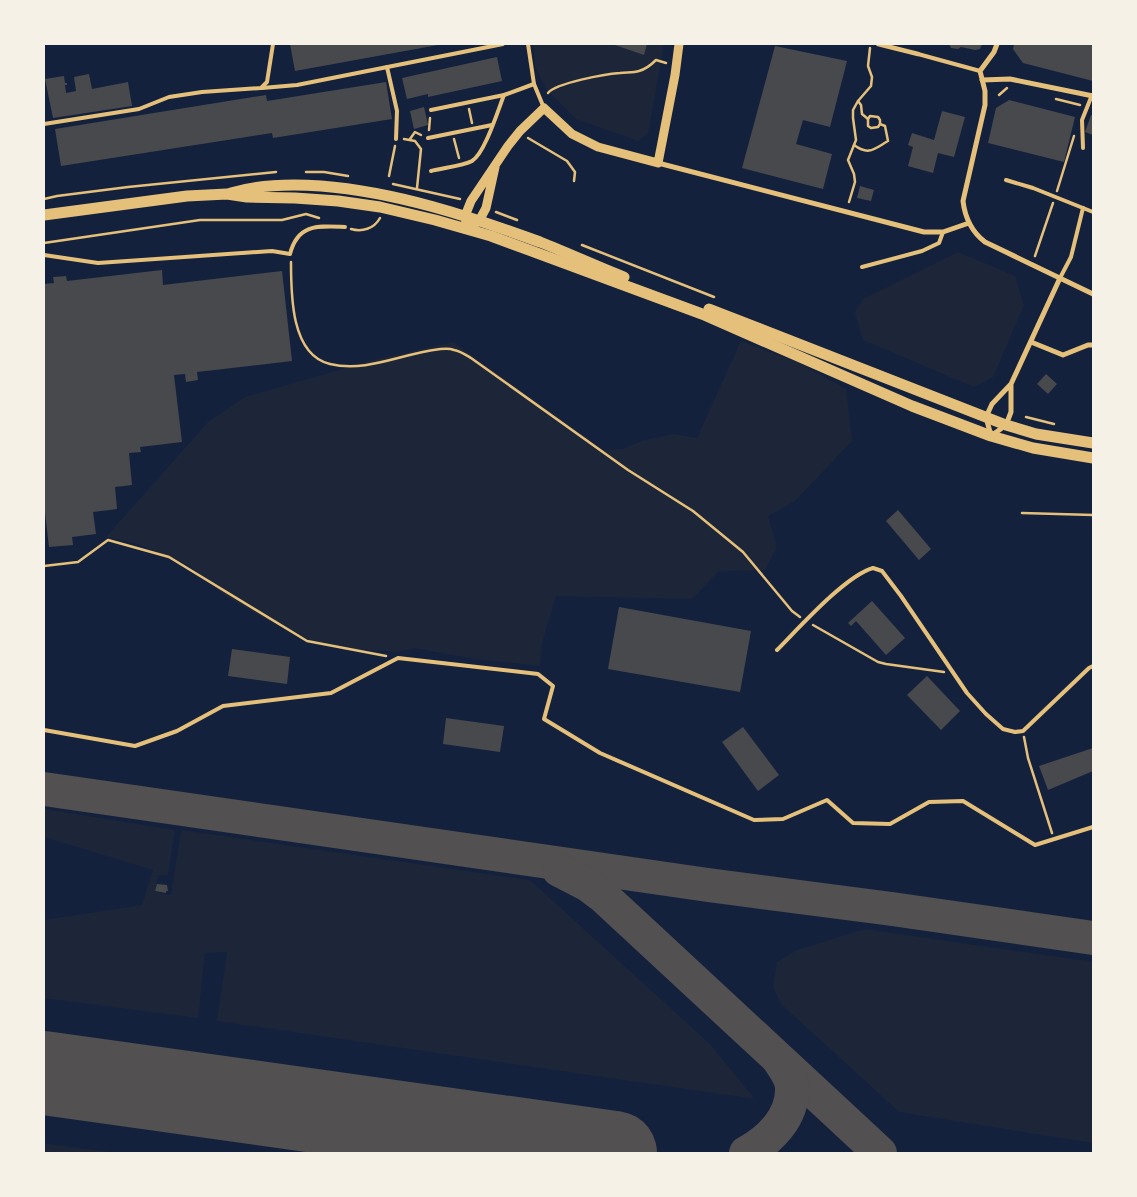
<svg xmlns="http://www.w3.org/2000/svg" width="1137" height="1197" viewBox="0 0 1137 1197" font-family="'Archivo Narrow',sans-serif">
<rect width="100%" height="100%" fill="#14213d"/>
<g fill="#1d2539">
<path d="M533,44H664L648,133L638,141L576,119L546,89L535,66Z"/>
<path d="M958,252L1015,276L1024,305L993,377L974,387L863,340L855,312L863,299Z"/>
<path d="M741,341L797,362L846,389L852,441L795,501L768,516L777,547L765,570L719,571L692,599L556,596L542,643L540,666L474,659L415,648L397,652L340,648L309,640L276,625L224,595L190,566L138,544L106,537L208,422L245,397L370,361L453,342L604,450L623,449L644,440L674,434L697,438Z"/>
<path d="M44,809L175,830L168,875H158L155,892L171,895L181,830L530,880L710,1044L755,1099L217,1021L227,952L205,953L198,1018L44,998V920L142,905L153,870L44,837Z"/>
<path d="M865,929L1093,962V1143L899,1112L781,1004L773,987L777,962L797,950Z"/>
<path d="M44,1143L48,1144L118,1153H44Z"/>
</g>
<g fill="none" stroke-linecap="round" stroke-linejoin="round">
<g stroke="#525050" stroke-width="34">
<path d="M44,789L708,885L892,909L1093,938"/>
<path d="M559,870L588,885L604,897L880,1153"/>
<path d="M746,1153C770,1140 793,1117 792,1088C792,1078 784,1068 779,1060"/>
</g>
<path stroke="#525050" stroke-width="84" d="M44,1073L615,1153"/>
</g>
<g fill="#48494c">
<path d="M290,44H438V45L295,71Z"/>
<path d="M612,44H647L644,55Z"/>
<path d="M949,44H982L980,49L975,50L961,47L958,49L951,48Z"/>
<path d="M1014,44L1093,45V81L1023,63L1013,49Z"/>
<path d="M775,46L847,61L830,127L803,120L796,144L832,154L823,189L742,168Z"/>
<path d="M497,57L502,81L428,97V94L407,99L402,78Z"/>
<path d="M89,74L92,89L128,82L132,106L53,118L45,79L64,76L65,83H67V85H65L66,93L76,91L74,77Z"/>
<path d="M386,82L392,119L273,138L272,133L61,166L55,129L266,95L267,101Z"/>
<path d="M1009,100L1075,117L1064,162L988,143L996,108Z"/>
<path d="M424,107L428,125L414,129L410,111Z"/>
<path d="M942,111L965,117L954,157L938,153L933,173L908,166L913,147L908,145L912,133L934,140Z"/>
<path d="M1091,115L1093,116V135L1085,132Z"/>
<path d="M860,186L874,190L871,201L857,198Z"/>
<path d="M162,270L163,285L282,271L292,361L197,372L198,380L186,382L185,374L174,375L182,442L140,447L141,452L129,453L132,485L115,487L117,509L93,512L96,534L72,537L73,545L49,547L44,504V284L54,283L53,277L66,276L67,281Z"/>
<path d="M1046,374L1057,384L1048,394L1037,384Z"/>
<path d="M898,510L931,549L919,560L886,521Z"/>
<path d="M872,601L905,638L886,655L856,621L851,626L848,623Z"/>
<path d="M619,607L751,631L740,692L608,669Z"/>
<path d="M232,649L290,657L287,684L228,676Z"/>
<path d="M927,676L960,711L941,730L907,695Z"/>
<path d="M446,718L504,726L500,752L443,744Z"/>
<path d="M743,727L779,775L758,791L722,742Z"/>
<path d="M1093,748V771L1048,790L1039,766Z"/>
<path d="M157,884L167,885L168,891H166V893L155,891Z"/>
</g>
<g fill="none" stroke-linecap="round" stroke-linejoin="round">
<g stroke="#e5c07b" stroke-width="2.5">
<path d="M548,93C556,83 605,74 620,73C626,72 633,73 639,71C646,69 651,65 656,60L666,63"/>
<path d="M999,95L1007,88"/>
<path d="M1056,99L1080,105"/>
<path d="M858,101L861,105L862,114L868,119"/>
<path d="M469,109L472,123"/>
<path d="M429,130L430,118"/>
<path d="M528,138L567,161L575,172L574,181"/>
<path d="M404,139L415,141L421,149L417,188"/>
<path d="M410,139L415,132L421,135"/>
<path d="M454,139L459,158"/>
<path d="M854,145C869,156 874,149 888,141L885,126L880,124V120L878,117L870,116L868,119V126L871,128L878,127L880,124"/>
<path d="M306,172H324L348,176"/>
<path d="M389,176L395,146"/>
<path d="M393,184L460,199"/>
<path d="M1057,191L1074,136"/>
<path d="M44,199L57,196L128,187L276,172"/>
<path d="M849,202L855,182L854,174L848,160L856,140L853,118V110L858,101L871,86L872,77L868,66L870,48"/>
<path d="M496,212L517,220"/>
<path d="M351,229C362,232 374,229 380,218"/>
<path d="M44,243L200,220H282L306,214L319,218"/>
<path d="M582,245L714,297"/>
<path d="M1035,256L1053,203"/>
<path d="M291,262C291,295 291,355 330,364C363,372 395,357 428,351C436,350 446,347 454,350C460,351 466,355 471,358L628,470L693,511L743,552L792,611L800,617"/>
<path d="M1026,417L1054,424"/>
<path d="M1022,513L1093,515"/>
<path d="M44,566L78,562L108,540L169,557L307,641L386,656"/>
<path d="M813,625L878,662L886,664L944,672"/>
<path d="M1024,737L1028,758L1052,833"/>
</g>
<g stroke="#e5c07b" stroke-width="4">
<path d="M528,44L534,84"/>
<path d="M918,54L980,71"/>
<path d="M387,67L397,111L396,139"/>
<path d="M262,88L297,85L503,44"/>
<path d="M431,110L504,95L534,84L544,108"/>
<path d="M44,124L139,109L169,97L202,92L261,88L267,82L273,44"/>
<path d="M428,138L492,125"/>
<path d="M1083,148L1082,120L1092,95"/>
<path d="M431,171C442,168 463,166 472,161C485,153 498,110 504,95"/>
<path d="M1006,180L1033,188L1093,212"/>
<path d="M44,255L98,263L272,251L290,254C298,223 319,226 345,227"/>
<path d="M862,267L922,251L939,243L943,232"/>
<path d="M1060,278L1071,257L1083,208"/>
<path d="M777,650C799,628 845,576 873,568L882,571L901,596L967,693L986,714L1003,729L1015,732L1023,731L1089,668L1093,666"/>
<path d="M44,730L135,746L177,731L223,706L331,693L398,658L538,674L553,686L544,719L600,753L754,820L783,819L827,800L853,823L890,824L929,802L963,801L1035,845L1093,827"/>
</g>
<path stroke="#e5c07b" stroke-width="4.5" d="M878,44L918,54"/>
<g stroke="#e5c07b" stroke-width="5">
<path d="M997,44L994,52L980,71L985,91V105L963,201C965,218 972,232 985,242L1093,294"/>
<path d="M982,80L1010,79L1093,96"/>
<path d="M658,163L924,232H943L969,223"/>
<path d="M1031,342L1063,355L1088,345H1093"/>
<path d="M1011,384V412L1006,425L991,436L986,417L992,404L1011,384L1060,278"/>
</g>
<path stroke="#e5c07b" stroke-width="9" d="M495,167L486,208L479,221L467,229L465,216L471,201L508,146L520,131L544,108L572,134L598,147L658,163L675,75L679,44"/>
<g stroke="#e5c07b" stroke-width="11">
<path d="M231,193C260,184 291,184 321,186C396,192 469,216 540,242C568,253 596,266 624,277"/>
<path d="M44,215L187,196L227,194L247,197L295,198L338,201L380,207L435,220L491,236L702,314L912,406L991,436L1033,448L1093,458"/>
<path d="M709,309L1006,425L1036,434L1093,443"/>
</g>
</g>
<rect width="1137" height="1197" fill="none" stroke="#f6f1e7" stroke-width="90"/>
</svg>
